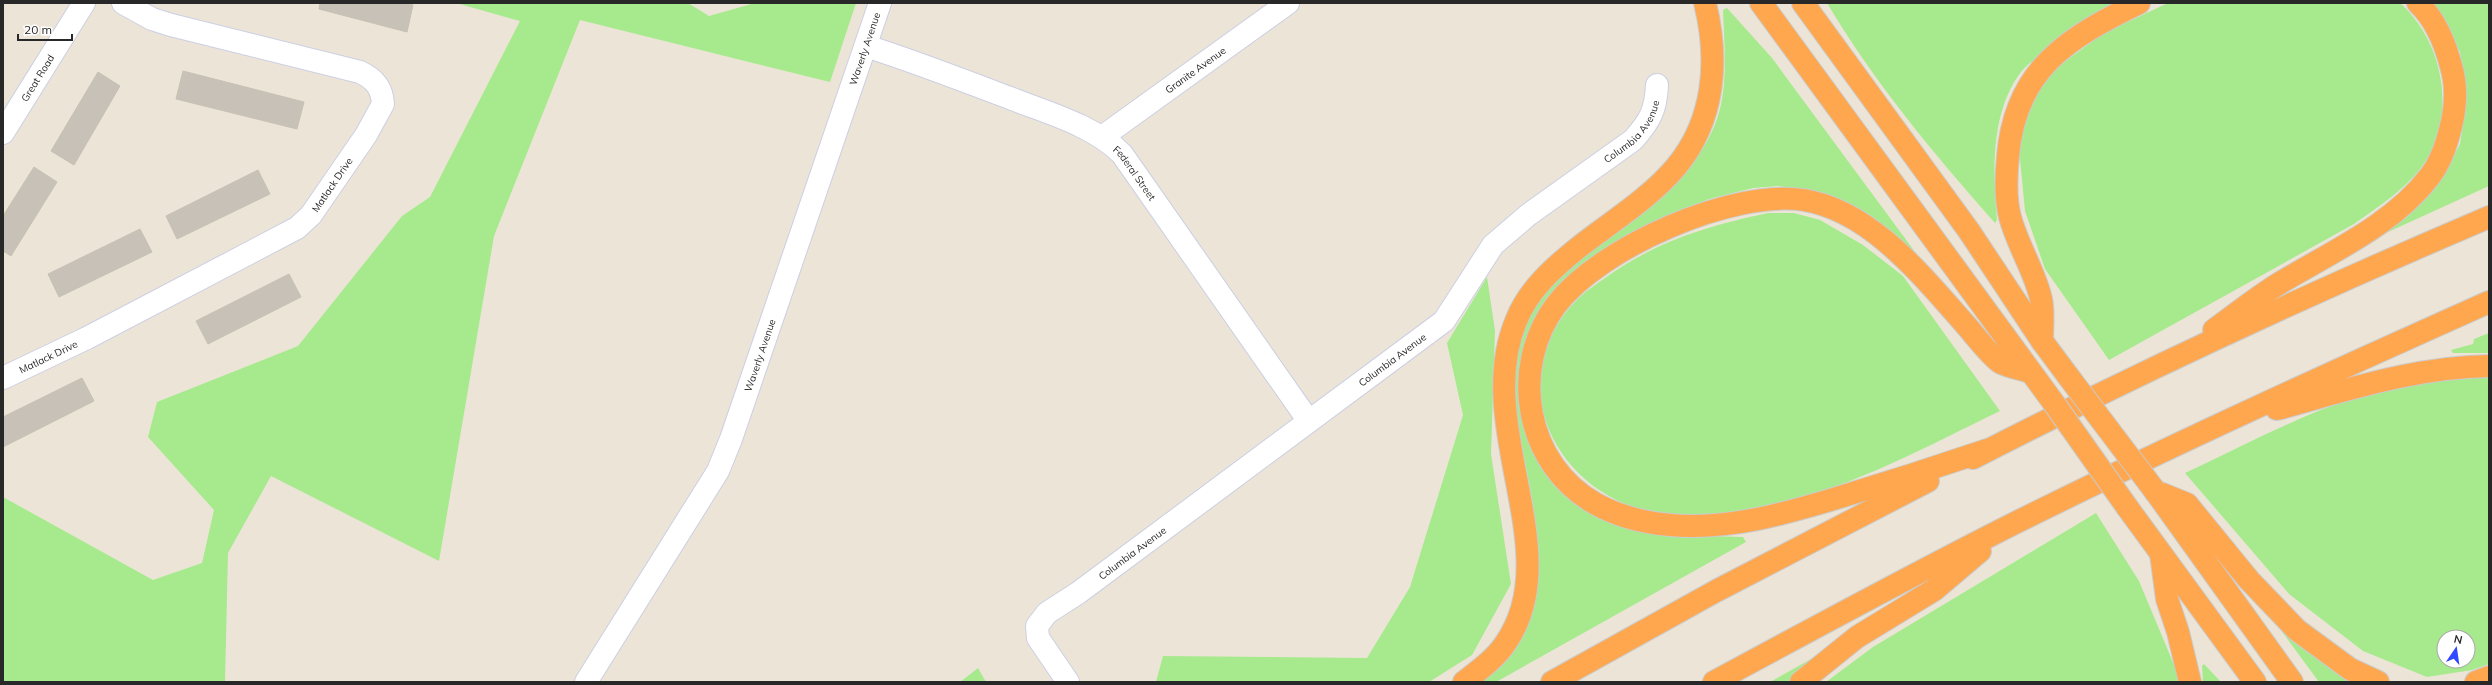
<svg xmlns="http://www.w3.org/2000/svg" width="2492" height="685" viewBox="0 0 2492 685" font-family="Mulish,sans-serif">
<rect width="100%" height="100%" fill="#ece5d7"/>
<g fill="#a6ea8d" fill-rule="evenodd">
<path d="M456,3H688L709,16L755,3H856L830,82L580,20L494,236L439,561L271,476L228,553L225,682H3V497L153,580L202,563L214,510L148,437L157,402L298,346L402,216L430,197L520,21Z"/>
<path d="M1827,3H2117C2091,16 2076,27 2054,45C2044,53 2029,62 2021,72C1990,113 1993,172 1997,220L1995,223C1934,154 1874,82 1827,3Z"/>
<path d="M2168,3H2400C2443,41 2457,113 2425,162C2408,188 2378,207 2354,224L2109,360L2045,269L2025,211L2019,149L2024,120L2036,95L2051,73L2071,57L2104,33Z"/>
<path d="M2433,3H2489V186L2377,237L2441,180L2460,144L2467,98L2460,52L2437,7Z"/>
<path d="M1727,8L1772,58L1921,260L1853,208L1826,194L1803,189L1778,186L1753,188L1709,199L1639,230L1535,319C1496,401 1531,497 1620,526C1661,539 1701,535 1743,537L1746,542L1496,682H1482C1496,669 1512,656 1521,639C1561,571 1522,477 1516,403C1515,393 1512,382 1513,372C1513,358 1519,339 1524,326C1535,297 1560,276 1584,256C1637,214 1710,172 1722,99C1727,70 1724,39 1723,10Z"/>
<path d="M1768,213H1794L1820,220L1863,245L1903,276L2000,411C1899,460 1795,519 1679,515C1563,512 1490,382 1581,296C1588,289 1597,284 1605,278C1657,241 1707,226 1768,213Z"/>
<path d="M1487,277L1495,331L1491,454L1511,584L1472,655L1429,682H1156L1163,656L1367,658L1410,587L1463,415L1447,343Z"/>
<path d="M2489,333V353H2453L2451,350L2473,344L2474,339Z"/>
<path d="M2489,375V664L2472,670L2427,677L2363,651L2289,594L2185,473C2230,452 2276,428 2323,409C2376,389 2433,379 2489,375ZM2444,637H2468V661H2444Z"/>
<path d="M2096,513L2139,581L2177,672L2178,682H1826L1873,647Z"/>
<path d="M2282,627L2318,659L2350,682H2319L2280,629Z"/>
<path d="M1811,659L1810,665L1790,682H1770Z"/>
<path d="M2204,664L2221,682H2203L2202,666Z"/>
<path d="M978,668L986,682H960Z"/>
</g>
<g fill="#c7c1b7" stroke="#c7c1b1">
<path d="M320,3H405L413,5L407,32L319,9Z"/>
<path d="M183,71L304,102L297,129L176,99Z"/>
<path d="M98,72L120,86L74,165L51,151Z"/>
<path d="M34,167L57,182L11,256L3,251V216Z"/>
<path d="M258,170L270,194L177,239L166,216Z"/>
<path d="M140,229L152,252L59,297L48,274Z"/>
<path d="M289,274L301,297L208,344L196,321Z"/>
<path d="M82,378L94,401L3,447V417Z"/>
</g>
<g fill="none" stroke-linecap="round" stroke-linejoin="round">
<defs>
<g id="minor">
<path id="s1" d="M866,46C916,62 965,81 1015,100C1051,114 1094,126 1122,154L1308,420"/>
<path id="s2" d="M3,133L84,3"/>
<path id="s3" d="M1102,137L1288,3"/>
<path id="s4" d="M3,378L87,338L297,228L311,215L366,135L383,104C382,88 375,79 360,72L171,25L152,19L123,3"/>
<path id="s5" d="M586,682L718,471L731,439L880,3"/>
<path id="s6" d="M1068,682L1038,638L1037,626L1047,613L1078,593L1444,321L1493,245L1528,215L1633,140C1650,121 1656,110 1657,85"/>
</g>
<g id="highway">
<path d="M1761,3L2053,402"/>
<path d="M1803,3L1969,231L2042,341L2068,376"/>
<path d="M2214,330C2236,314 2257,297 2280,283C2331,252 2393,225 2430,176C2441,162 2447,143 2451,126C2456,106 2457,86 2451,66C2445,43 2436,20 2418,3"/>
<path d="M2042,341C2042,328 2044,312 2041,299C2035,272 2017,244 2010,217C2005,198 2006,176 2008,156C2015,70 2067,38 2139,3"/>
<path d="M2277,409C2347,390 2416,367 2489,366"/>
<path d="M1987,450C1937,467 1887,483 1837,498C1784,514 1728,530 1671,525C1646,523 1618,516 1596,504C1525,465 1509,368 1556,305C1600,247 1733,189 1804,200C1871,211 1922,276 1964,323C1974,334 1990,356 2001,363C2009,367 2021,369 2030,372"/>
<path d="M1973,458C2142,371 2315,291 2489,217"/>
<path d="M2155,491L2187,504L2249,580L2297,630L2350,669L2378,682"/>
<path d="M2155,491L2292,682"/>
<path d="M2127,507L2255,682"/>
<path d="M2161,554L2167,599L2178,632L2190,682"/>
<path d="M1464,682C1478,671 1495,659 1505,644C1569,553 1472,427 1516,321C1528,290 1553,268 1579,247C1611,222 1650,198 1676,167C1715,120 1719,60 1705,3"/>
<path d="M1552,682L1716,591L1928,481"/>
<path d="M1714,682C1812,629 1910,576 2009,526C2167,447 2328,374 2489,302"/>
<path d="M1801,682L1857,637L1934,590L1980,551"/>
<path d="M2476,682L2489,677"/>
</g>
</defs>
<use href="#minor" stroke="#cccfe3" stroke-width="24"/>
<use href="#highway" stroke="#cbcbcb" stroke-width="24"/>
<use href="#minor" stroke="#fff" stroke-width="22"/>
<use href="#highway" stroke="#ffa74f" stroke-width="22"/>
<defs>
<g id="highway-bridge">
<path d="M2068,376L2155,491"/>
<path d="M2053,402L2127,507"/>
</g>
</defs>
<use href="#highway-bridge" stroke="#cbcbcb" stroke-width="24" stroke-linecap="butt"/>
<use href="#highway-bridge" stroke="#ffa74f" stroke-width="22"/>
</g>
<g text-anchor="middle" stroke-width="4" stroke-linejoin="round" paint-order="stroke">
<g font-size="10" fill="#282828" stroke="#fff">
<text dy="4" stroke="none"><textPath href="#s5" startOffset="696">Waverly Avenue</textPath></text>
<text dy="4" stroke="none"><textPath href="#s3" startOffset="115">Granite Avenue</textPath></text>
<text dy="4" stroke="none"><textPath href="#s2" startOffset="65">Great Road</textPath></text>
<text dy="4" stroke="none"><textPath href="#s6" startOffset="846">Columbia Avenue</textPath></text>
<text dy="4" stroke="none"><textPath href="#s1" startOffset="302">Federal Street</textPath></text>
<text dy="4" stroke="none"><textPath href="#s4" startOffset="386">Matlack Drive</textPath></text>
<text dy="4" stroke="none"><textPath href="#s5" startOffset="372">Waverly Avenue</textPath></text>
<text dy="4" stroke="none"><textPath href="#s4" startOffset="50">Matlack Drive</textPath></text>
<text dy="4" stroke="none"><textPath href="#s6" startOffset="510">Columbia Avenue</textPath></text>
<text dy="4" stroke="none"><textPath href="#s6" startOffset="186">Columbia Avenue</textPath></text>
</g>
</g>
<rect width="2492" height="685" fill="none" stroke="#282828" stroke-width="8"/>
<g transform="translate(2456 649) rotate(13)"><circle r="19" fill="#ffffff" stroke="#a9a9a9"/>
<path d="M0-3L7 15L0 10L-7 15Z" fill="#3149ff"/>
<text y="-6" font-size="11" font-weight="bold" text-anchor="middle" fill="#282828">N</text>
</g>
<path d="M18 34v6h54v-6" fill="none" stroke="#282828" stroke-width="2"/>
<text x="24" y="34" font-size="12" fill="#282828" stroke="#ffffff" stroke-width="3" paint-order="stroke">20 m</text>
</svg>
